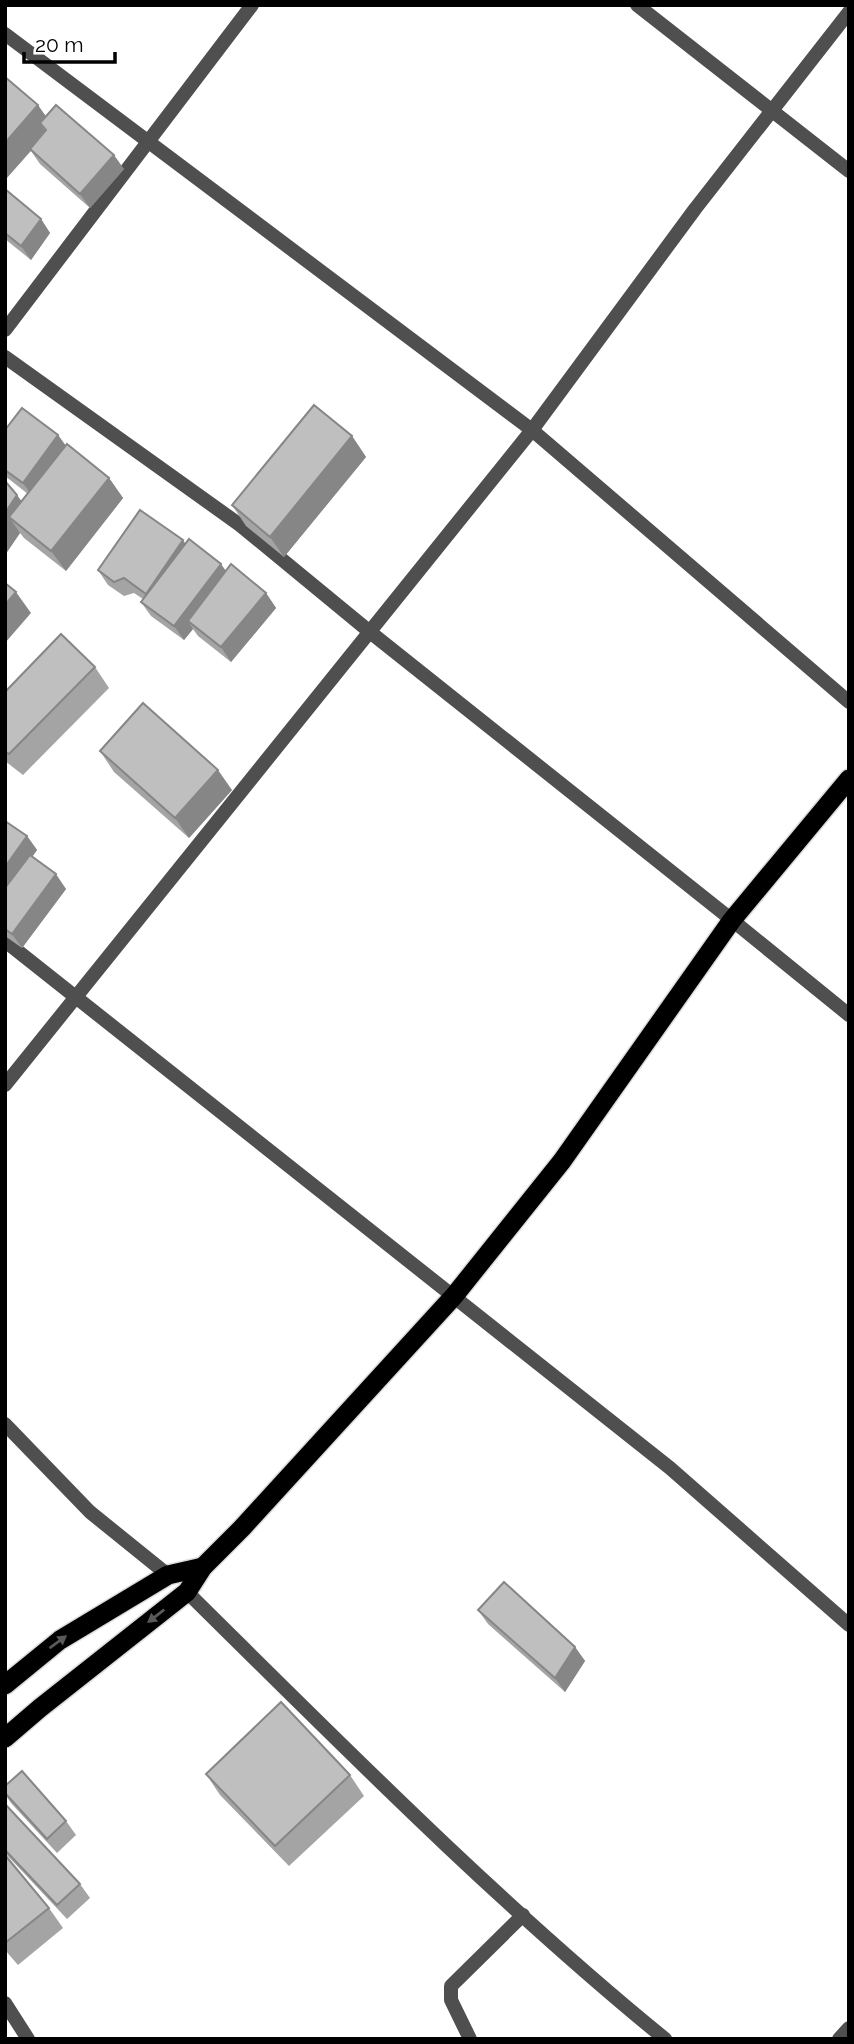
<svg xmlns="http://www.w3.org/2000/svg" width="854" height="2044" viewBox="0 0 854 2044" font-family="Raleway,sans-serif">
<rect width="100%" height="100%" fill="#fff"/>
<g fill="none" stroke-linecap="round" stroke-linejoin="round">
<defs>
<g id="trunk">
<path d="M5,1685L60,1640L168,1575L203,1567"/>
<path d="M5,1738L40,1708L187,1592L203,1567L242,1528L454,1296L562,1161L732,920L849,779"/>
</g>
</defs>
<use href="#trunk" stroke="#dbdbdb" stroke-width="22"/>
<g stroke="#4f4f4f" stroke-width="14">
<path d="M637,5L849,171"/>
<path d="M5,34L532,430L849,702"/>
<path d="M5,330L252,5"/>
<path d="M5,357L240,525L370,632L732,920L849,1015"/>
<path d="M5,941L670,1468L849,1625"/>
<path d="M5,1085L532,430L695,209L849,12"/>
<path d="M5,1424L90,1512L168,1575"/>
<path d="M187,1592C342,1745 496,1901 665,2039"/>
<path d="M5,2003L28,2039"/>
<path d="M470,2039L451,2000V1986L523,1915"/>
<path d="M839,2039L849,2028"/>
</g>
<use href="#trunk" stroke="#000" stroke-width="19"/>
</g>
<g fill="#a4a4a4">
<path d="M5,77L46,116L124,169L90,208L40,164L31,151L5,180Z"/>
<path d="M5,189L41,219L50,233L31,260L5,239Z"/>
<path d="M5,430L58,435L66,446L109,478L123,498L66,571L24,538L20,533L5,555V481L22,502L28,494L5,476Z"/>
<path d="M352,436L366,457L284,557L246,526L232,505Z"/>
<path d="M186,543L226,571L266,593L276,608L231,662L198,636L193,629L184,640L151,616L141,602L143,599L134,593L124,596L108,585L98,570Z"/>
<path d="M95,667L109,688L23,775L5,761V692Z"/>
<path d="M100,751L232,790L189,838L114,772Z"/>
<path d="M5,821L27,836L37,850L32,857L66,889L22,948L5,936Z"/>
<path d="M478,1610L575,1647L585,1661L565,1692L488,1624Z"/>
<path d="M206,1774L350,1775L364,1796L289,1866L220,1795Z"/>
<path d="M5,1786L66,1821L76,1835L57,1853L11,1803L5,1794Z"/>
<path d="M5,1804L80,1884L90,1898L67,1919L5,1853Z"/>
<path d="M5,1855L49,1908L63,1928L18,1965L5,1950Z"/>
</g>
<g fill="#868686">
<path d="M38,105L52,125L40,123L46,133L5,180V143Z"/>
<path d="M114,155L124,169L90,208L80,194Z"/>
<path d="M41,219L50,233L31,260L21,246Z"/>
<path d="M58,435L68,449L33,497L23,483Z"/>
<path d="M352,436L366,457L284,557L270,537Z"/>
<path d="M109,478L123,498L66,571L51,551Z"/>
<path d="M17,495L32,516L9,517L20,533L5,555V513Z"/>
<path d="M183,540L193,555L156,608L146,594Z"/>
<path d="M221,564L231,578L188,621L193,629L184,640L174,626Z"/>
<path d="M16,592L31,613L5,643V605Z"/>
<path d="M266,593L276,608L231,662L221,647Z"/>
<path d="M218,770L232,790L189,838L175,818Z"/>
<path d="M27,836L37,850L5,895V867Z"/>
<path d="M56,874L66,889L22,948L12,934Z"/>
<path d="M575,1647L585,1661L565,1692L555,1678Z"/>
</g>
<g fill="#bfbfbf" stroke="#868686" stroke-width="2">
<path d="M5,77L38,105L5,143Z"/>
<path d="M56,105L114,155L80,194L30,149L46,130L40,123Z"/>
<path d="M5,189L41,219L21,246L5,233Z"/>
<path d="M314,405L352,436L270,537L232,505Z"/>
<path d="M22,408L58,435L23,483L5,470V430Z"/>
<path d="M67,444L109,478L51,551L9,517Z"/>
<path d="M5,481L17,495L5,513Z"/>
<path d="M140,510L183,540L146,594L124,578L114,582L98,570Z"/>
<path d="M189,539L221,564L174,626L141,602Z"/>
<path d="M231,564L266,593L221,647L188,621Z"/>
<path d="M5,583L16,592L5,605Z"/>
<path d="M61,634L95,667L9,754L5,752V692Z"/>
<path d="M143,703L218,770L175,818L100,751Z"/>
<path d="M5,821L27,836L5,867Z"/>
<path d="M30,855L56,874L12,934L5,929V888Z"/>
<path d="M504,1582L575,1647L555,1678L478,1610Z"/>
<path d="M281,1702L350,1775L275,1846L206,1774Z"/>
<path d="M22,1771L66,1821L47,1839L5,1793V1786Z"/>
<path d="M5,1804L80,1884L57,1905L5,1850Z"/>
<path d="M5,1855L49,1908L5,1943Z"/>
</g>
<defs><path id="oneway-solid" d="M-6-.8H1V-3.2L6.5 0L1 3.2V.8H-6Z" transform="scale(1.75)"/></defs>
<g fill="#595959">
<use href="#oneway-solid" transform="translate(156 1616) rotate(142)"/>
<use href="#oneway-solid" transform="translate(58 1642) rotate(-36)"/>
</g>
<rect width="854" height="2044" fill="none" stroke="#000000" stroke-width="14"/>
<path d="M24 52v10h91v-10" fill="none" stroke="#000000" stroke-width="3.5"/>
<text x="35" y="52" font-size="21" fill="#000000" stroke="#ffffff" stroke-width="5" paint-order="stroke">20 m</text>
</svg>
